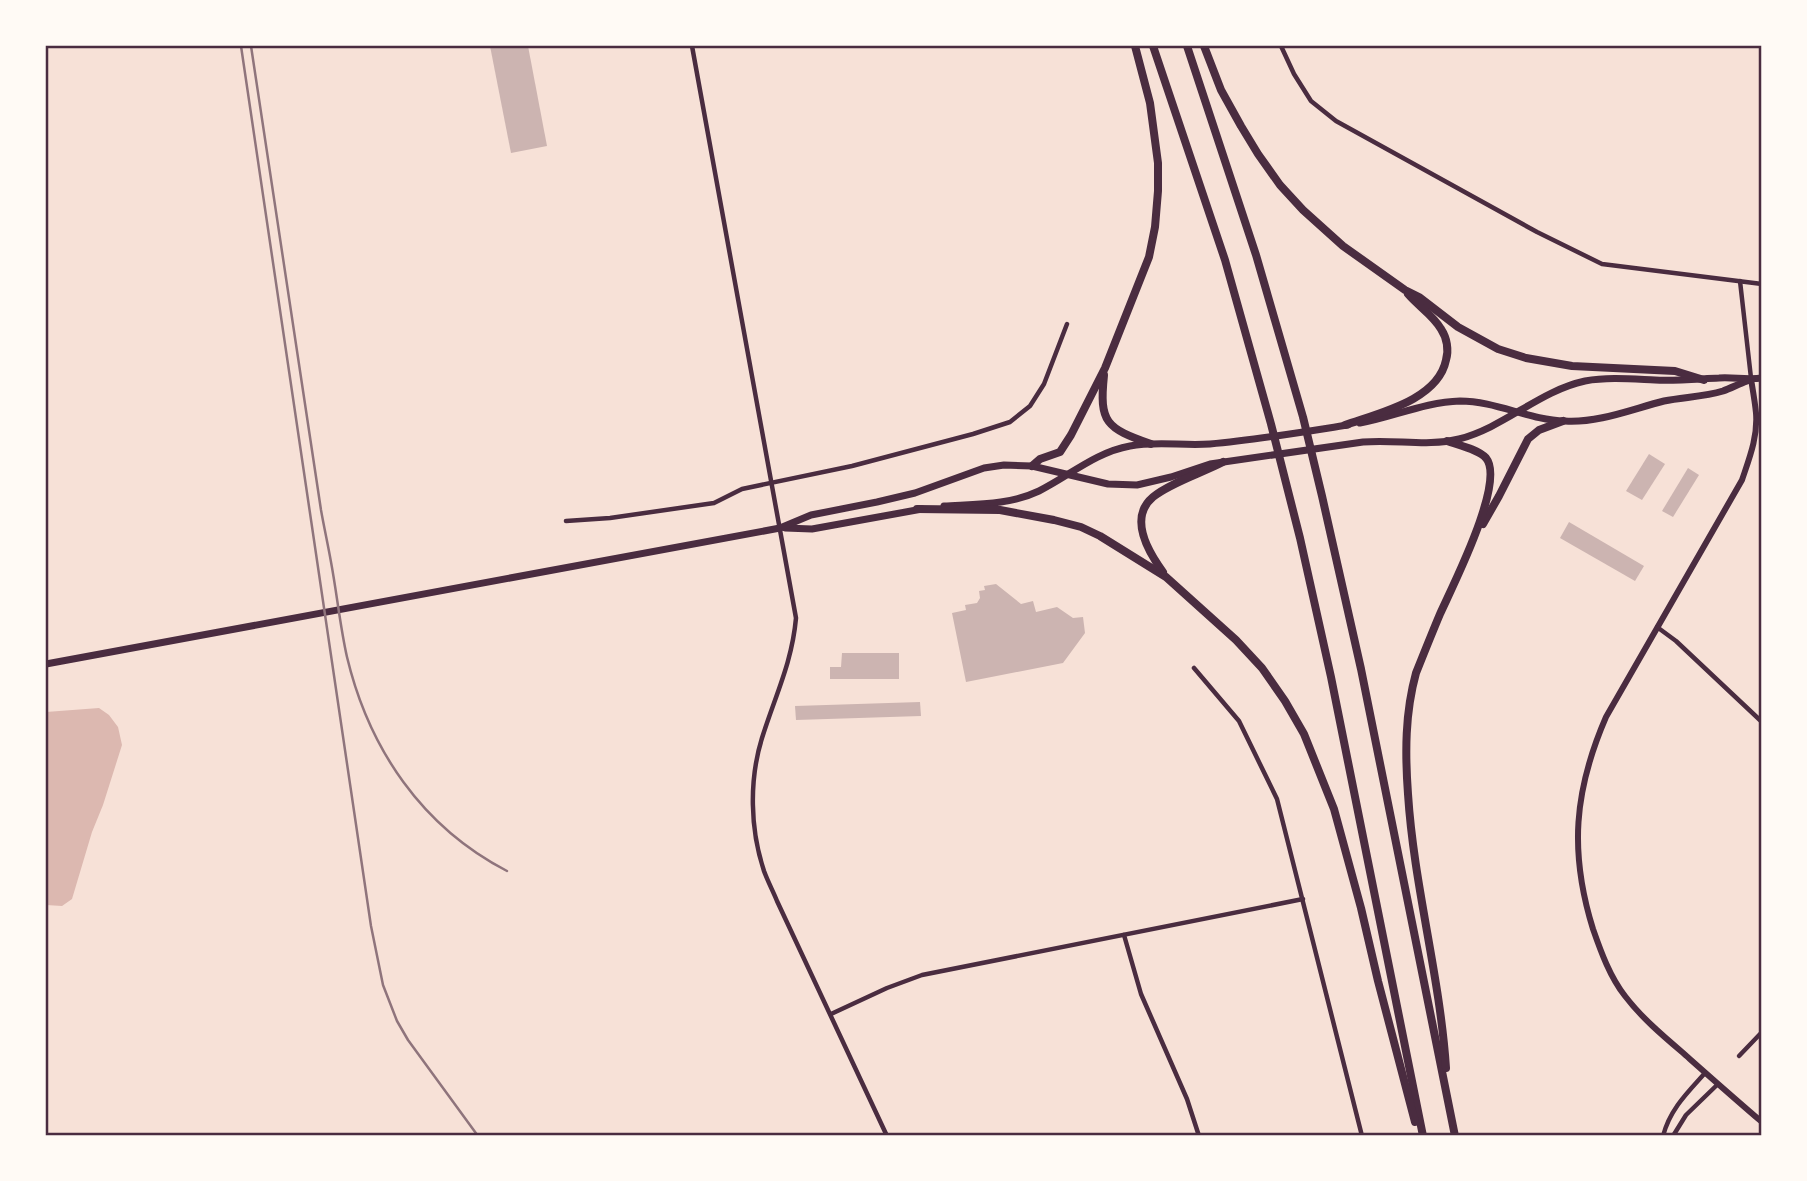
<svg xmlns="http://www.w3.org/2000/svg" width="1807" height="1181" viewBox="0 0 1807 1181" font-family="Quicksand,sans-serif">
<rect width="100%" height="100%" fill="#f7e1d7"/>
<path fill="#dcb8b0" d="M99,708L109,715L118,727L122,745L103,805L92,832L72,899L62,906L46,905V712Z"/>
<g fill="#ccb4b1">
<path d="M490,46H528L547,146L511,153Z"/>
<path d="M1649,454L1665,464L1642,500L1626,491Z"/>
<path d="M1688,468L1699,475L1673,517L1662,511Z"/>
<path d="M1569,522L1644,566L1635,581L1560,538Z"/>
<path d="M996,584L1021,604L1033,601L1036,612L1057,607L1073,618L1083,617L1085,633L1063,663L966,682L952,613L966,610L965,605L977,603L980,598L979,591L985,590L984,586Z"/>
<path d="M842,653H899V679H830V667H841Z"/>
<path d="M920,702L921,716L796,720L795,706Z"/>
</g>
<g fill="none" stroke-linecap="round" stroke-linejoin="round">
<g stroke="#4a2c40" stroke-width="4.5">
<path d="M692,46L796,618C792,663 775,696 762,738C749,780 750,829 764,871C768,882 773,891 777,901L887,1136"/>
<path d="M1281,46L1294,74L1311,101L1336,121L1537,232L1602,264L1762,284"/>
<path d="M1740,281L1751,378"/>
<path d="M566,521L610,518L714,503L742,489L852,466L973,434L1010,422L1030,406L1044,384L1067,324"/>
<path d="M1657,627L1676,641L1762,722"/>
<path d="M1194,668L1239,721L1277,799L1362,1136"/>
<path d="M1124,935L1141,994L1187,1099L1199,1136"/>
<path d="M831,1014L887,988L922,975L1303,899"/>
<path d="M1739,1056L1762,1032"/>
<path d="M1663,1136C1670,1109 1688,1092 1705,1073"/>
<path d="M1673,1136L1686,1115L1718,1084"/>
</g>
<path stroke="#4a2c40" stroke-width="6" d="M1751,379C1753,391 1755,402 1756,413C1758,437 1749,459 1742,480L1606,717C1574,791 1569,852 1593,929C1601,952 1610,977 1625,996C1641,1017 1662,1035 1682,1052C1708,1075 1735,1099 1762,1122"/>
<g stroke="#4a2c40" stroke-width="7">
<path d="M1360,423C1393,417 1425,402 1460,401C1496,401 1529,420 1565,421C1599,423 1632,409 1664,401C1683,397 1704,397 1723,391C1731,388 1739,384 1747,381"/>
<path d="M944,506C976,504 1010,505 1039,491C1069,476 1096,452 1130,446C1156,441 1183,446 1210,444C1256,440 1303,432 1348,425"/>
<path d="M785,528L812,529L922,509"/>
<path d="M46,664L780,528L811,515L877,502L915,493L984,468L1004,465L1032,466L1108,484L1137,485L1171,477L1210,464L1363,442C1395,439 1428,447 1459,439C1505,427 1539,391 1585,381C1608,377 1631,379 1655,380C1676,381 1697,379 1719,378C1733,377 1747,380 1762,378"/>
</g>
<g stroke="#4a2c40" stroke-width="8">
<path d="M1153,46L1225,260L1271,424L1300,538L1331,677L1423,1136"/>
<path d="M1187,46L1256,255L1303,417L1322,496L1361,669L1455,1136"/>
<path d="M1204,46L1221,90L1241,126L1258,154L1280,185L1303,210L1343,246L1405,290L1419,297L1458,327L1498,349L1526,358L1572,366L1675,371L1704,380"/>
<path d="M1104,375C1099,423 1106,428 1151,444"/>
<path d="M1345,425C1379,413 1438,400 1446,360C1449,350 1447,338 1441,329C1433,315 1418,306 1408,294"/>
<path d="M1032,466L1040,459L1060,452L1071,435L1105,368L1149,257L1155,227L1158,191V163L1150,103L1135,46"/>
<path d="M917,509L1000,510L1054,520L1081,527L1100,536L1166,577L1236,640L1262,668L1285,701L1304,734L1334,809L1361,908L1378,981L1415,1122"/>
<path d="M1483,524L1499,496L1528,439L1539,430L1563,421"/>
<path d="M1163,572C1149,553 1128,518 1153,497C1170,483 1202,473 1223,462"/>
<path d="M1446,1068C1440,976 1414,887 1408,794C1405,753 1405,713 1416,673C1424,653 1432,633 1440,614C1452,587 1506,482 1486,458C1478,449 1458,445 1447,441"/>
</g>
<g stroke="#8f747c" stroke-width="2.5">
<path d="M241,46L371,926L383,985L397,1021L408,1040L478,1136"/>
<path d="M251,46L321,510C324,527 328,545 331,562C337,594 340,626 347,657C369,749 422,827 507,871"/>
</g>
</g>
<rect width="1807" height="1181" fill="none" stroke="#fffaf5" stroke-width="94"/>
<rect x="47" y="47" width="1713" height="1087" fill="none" stroke="#4a2c40" stroke-width="2.5"/>
</svg>
